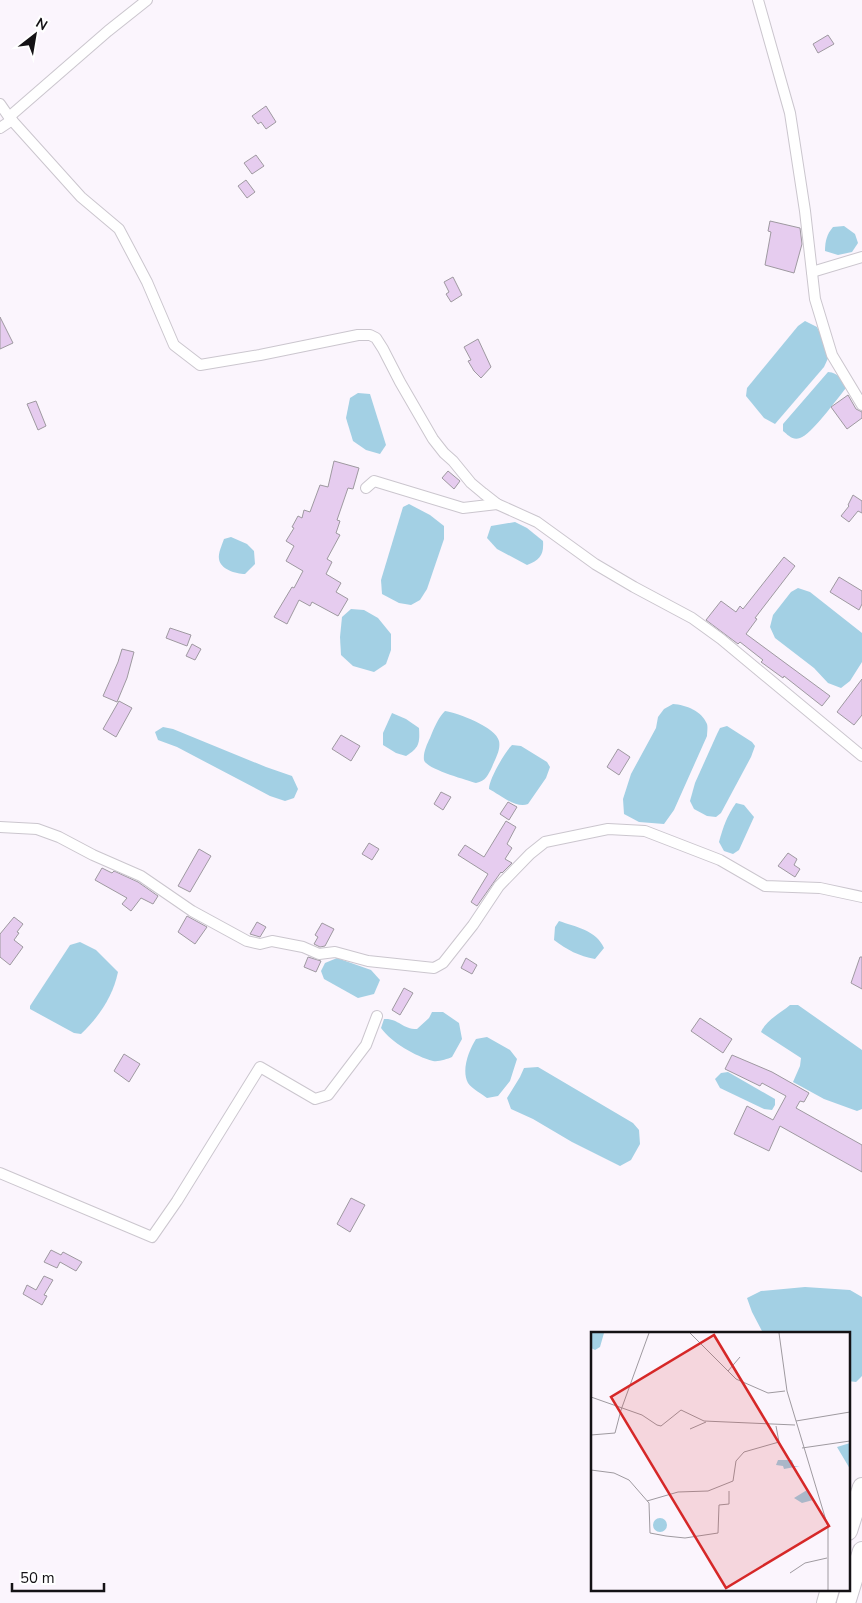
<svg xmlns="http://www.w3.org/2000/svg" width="862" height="1603" viewBox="0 0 862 1603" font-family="'Nunito Sans',sans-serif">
<rect width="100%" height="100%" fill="#fbf5fd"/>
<g fill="#a3d0e4">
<path d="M844,226L855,234L858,243L852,252L838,255L825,251C825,241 827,234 833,227Z"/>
<path d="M805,321L817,327L830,354L824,367L775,424L764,418L746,396L747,388L798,326Z"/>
<path d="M828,372C839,373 842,379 846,388C837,399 811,435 800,438C793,441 788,435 783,431V424Z"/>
<path d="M358,393L370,394L386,445L380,454L366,450L353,441L346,418L350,398Z"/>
<path d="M409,504L430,515L444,526V539L427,589L420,600L411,605L399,603L382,594L381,580L403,507Z"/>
<path d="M515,522L527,528L543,541C544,555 540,560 527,565L497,549L487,538L491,526Z"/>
<path d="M231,537L247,544L254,551L255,564L245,574C236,574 220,569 219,559C218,553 222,545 224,539Z"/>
<path d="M798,588L810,592L862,633V662L850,681L841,688L828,683L814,668L775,638L770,627L773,615L791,592Z"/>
<path d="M351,609L364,610L378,618L391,634V650L386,664L374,672L353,666L341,655L340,637L342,617Z"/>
<path d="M673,704C686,705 702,711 707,724C708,727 707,733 707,736L674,810L664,824L639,822L624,814L623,799L631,774L656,728L658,717L664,709Z"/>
<path d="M445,711C458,713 496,727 499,741C501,750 495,759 492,767C488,775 486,781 476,783C467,780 426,769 424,760C423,753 427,744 430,738C434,728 438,718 445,711Z"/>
<path d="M392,713L406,719L419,728C420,743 419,748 406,756L396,753L383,745V733Z"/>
<path d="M727,726L752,742L755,746L751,757L721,813L716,817L707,816L694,809L690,801L695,783L717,734L720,728Z"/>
<path d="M163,727L173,729L266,767L292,776L298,789L294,798L285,801L270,796L177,747L158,740L155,732Z"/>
<path d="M512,745L521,746L547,762L550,767L546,778L528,804C516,809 499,794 489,789C489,779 505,752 512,745Z"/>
<path d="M736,803L744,805L754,817L739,850L733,854L724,851L719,842C723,827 727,816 736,803Z"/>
<path d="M559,921C576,927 596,930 604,948L595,959C579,956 567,950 554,940L555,927Z"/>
<path d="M80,942L96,950L118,972C113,996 99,1017 81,1034L74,1033L30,1009V1006L70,945Z"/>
<path d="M337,958L371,970L380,980L374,994L358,998L324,979L321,971L325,963Z"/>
<path d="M790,1005H798L862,1050V1109L857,1111L824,1099L793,1082L800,1066L801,1058L761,1032C766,1020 781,1013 790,1005Z"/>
<path d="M432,1012H443L459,1023L462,1039L452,1057C447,1059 439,1062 433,1061C415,1056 392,1043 381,1028L384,1019C398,1018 402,1029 417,1029L429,1018Z"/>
<path d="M487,1037L510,1050L517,1059L510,1081L498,1096L487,1098C482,1094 472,1089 468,1083C461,1070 469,1050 476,1039Z"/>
<path d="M538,1067L633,1123L639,1130L640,1144L631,1160L620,1166L572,1142L533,1119L511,1109L507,1098L520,1077L524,1068Z"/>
<path d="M728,1072L775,1099V1105L772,1110L764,1109L720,1088L715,1079L721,1073Z"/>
<path d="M805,1287L850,1290L862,1297V1376L856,1382L848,1381V1333H763L752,1312L747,1298L761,1291Z"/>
</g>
<g fill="#e6ccef" stroke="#9e99a0">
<path d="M828,35L834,44L818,53L813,44Z"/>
<path d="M266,106L276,122L266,129L261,122L258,124L252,116Z"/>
<path d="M256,155L264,166L252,174L244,163Z"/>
<path d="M246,180L255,192L247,198L238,186Z"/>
<path d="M770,221L800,228L802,244L794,273L765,265L771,232L768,231Z"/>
<path d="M453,277L462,295L451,302L446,294L449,292L444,282Z"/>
<path d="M0,317L13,343L0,349Z"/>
<path d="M478,339L491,367L481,378L474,371L468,361L471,360L464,347Z"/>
<path d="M848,395L856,409L862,412V418L847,429L831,407Z"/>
<path d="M36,401L46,426L38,430L27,404Z"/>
<path d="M334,461L359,468L353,489L348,488L337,520L340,521L336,533L340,535L327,559L332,562L326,574L341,583L336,592L348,599L338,616L312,602L310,606L299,600L287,624L274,617L292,587L294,588L303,571L286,561L294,546L286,541L294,528L292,527L298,516L302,518L304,510L310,512L320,485L328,487Z"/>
<path d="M448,471L460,481L454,489L442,478Z"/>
<path d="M853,495L862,501V513L858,511L849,522L841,516L849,506L848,505Z"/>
<path d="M784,557L795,566L755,618L757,619L746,634L830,696L822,706L784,676L783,678L761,662L763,660L740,642L738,644L706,620L721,601L736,612L740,606L743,609Z"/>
<path d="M839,577L862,591V604L859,610L830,592Z"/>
<path d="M170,628L191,635L187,646L166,638Z"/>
<path d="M192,644L201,649L195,660L186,656Z"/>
<path d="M122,649L134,652L127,678L117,702L103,696L118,662Z"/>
<path d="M862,679V715L854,725L837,712Z"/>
<path d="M119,701L132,708L116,737L103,729Z"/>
<path d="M341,735L360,746L351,761L332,749Z"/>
<path d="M618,749L630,757L619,775L607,767Z"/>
<path d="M441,792L451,797L443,810L434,804Z"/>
<path d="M508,802L517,807L509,820L500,814Z"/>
<path d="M506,821L516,827L507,844L512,848L505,859L512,863L502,873L501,872L477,906L471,902L488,874L458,855L465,845L484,857Z"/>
<path d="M369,843L379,849L372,860L362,854Z"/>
<path d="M199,849L211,856L190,892L178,886Z"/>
<path d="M788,853L797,859L794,865L800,869L795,877L778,866Z"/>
<path d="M102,868L112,873L114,871L138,882L158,896L153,904L141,898L131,911L122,904L127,898L95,880Z"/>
<path d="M187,916L207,927L195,944L178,932Z"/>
<path d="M14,917L23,924L17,932L19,933L14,940L23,947L10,965L0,957V934Z"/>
<path d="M257,922L266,927L260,937L250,934Z"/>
<path d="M322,923L334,929L325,946L320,947L314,944L318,937L315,935Z"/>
<path d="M308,957L321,961L316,972L304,967Z"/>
<path d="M860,957H862V989L851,983Z"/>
<path d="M466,958L477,965L472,974L461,968Z"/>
<path d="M404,988L413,993L400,1015L392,1010Z"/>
<path d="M700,1018L732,1039L723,1053L691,1031Z"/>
<path d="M124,1054L140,1064L129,1082L114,1071Z"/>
<path d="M732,1055L772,1072L809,1093L804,1102L800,1101L796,1108L862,1145V1172L780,1126L769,1151L734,1134L747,1106L773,1120L786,1096L762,1083L760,1086L725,1069Z"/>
<path d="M351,1198L365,1205L350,1232L337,1224Z"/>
<path d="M51,1250L61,1255L63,1252L82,1262L76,1271L60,1262L57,1268L44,1262Z"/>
<path d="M44,1276L53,1280L44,1295L47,1296L42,1305L23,1294L27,1285L36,1290Z"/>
</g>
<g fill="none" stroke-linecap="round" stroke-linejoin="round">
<defs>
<g id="minor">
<path d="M758,0L790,113L805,211L815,299L832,355L862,405"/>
<path d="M0,104L9,117L81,197L119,229L147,282L174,345L200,365L260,355L358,335H370L376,338L383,349L400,382L433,439L444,453L453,461L471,483L483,493L497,504L537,522L595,564L634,587L692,618L721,639L862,756"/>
<path d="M9,117L108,31L147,0"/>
<path d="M0,128L12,120"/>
<path d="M812,272L862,257"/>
<path d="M366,488L374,481L463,508L497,504"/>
<path d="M0,827L37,829L59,837L93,855L141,876L192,911L247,941L260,944L272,941L303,947L319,954L335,952L368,961L434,968L443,963L473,925L499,886L530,854L545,842L608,829L645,831L720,860L765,886L820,888L862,897"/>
<path d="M0,1173L152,1237L177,1201L260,1067L315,1099L328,1095L366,1045L377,1016"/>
</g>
<g id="trunk">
<path d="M848,1531L862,1487"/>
<path d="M826,1603L830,1589"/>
<path d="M846,1603L862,1551"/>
</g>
</defs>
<use href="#minor" stroke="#cbc6ce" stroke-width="12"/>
<use href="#trunk" stroke="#cbc6ce" stroke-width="20"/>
<use href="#minor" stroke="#fff" stroke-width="10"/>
<use href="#trunk" stroke="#fff" stroke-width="18"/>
</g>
<g transform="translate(591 1332)">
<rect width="259" height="259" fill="#fbf5fd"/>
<path d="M1,1H13L9,15L4,18L0,16ZM259,111V137L246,115ZM187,128H201L203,134H209L193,137L192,134L185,133ZM216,158L222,168L211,171L203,166ZM62 193a7 7 0 1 1 14 0a7 7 0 1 1-14 0Z" fill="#a3d0e4"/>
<path fill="none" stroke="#9f9aa0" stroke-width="1" d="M99,1L145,47L177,61L194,59M188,1L196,59L237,195V258M137,39L149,25M0,65L51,83L66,93L70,94L90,78L113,89L204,93M30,78L58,1M205,89L259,80M99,97L115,90M0,103L24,101L30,78M211,116L259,109M0,138L23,141L38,148L58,171L59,201L75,204L94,206L127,201L128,173L138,172V159M56,169L87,160L117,159L142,149L145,129L153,120L188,110L185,94M199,241L214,231L236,226"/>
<path fill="#d62828" fill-opacity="0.15" stroke="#d62828" stroke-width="2.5" d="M123,3L238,194L135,256L20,65Z"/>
<rect width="259" height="259" fill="none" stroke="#141215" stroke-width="2.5"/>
</g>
<g transform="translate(35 35) rotate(31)" stroke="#ffffff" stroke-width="4" paint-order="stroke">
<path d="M0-4L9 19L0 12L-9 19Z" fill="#141215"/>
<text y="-8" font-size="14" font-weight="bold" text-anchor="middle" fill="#141215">N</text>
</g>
<path d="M12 1583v8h92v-8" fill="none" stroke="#141215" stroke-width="2.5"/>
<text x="20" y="1583" font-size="15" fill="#141215" stroke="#ffffff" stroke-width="4" paint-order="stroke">50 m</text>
</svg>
